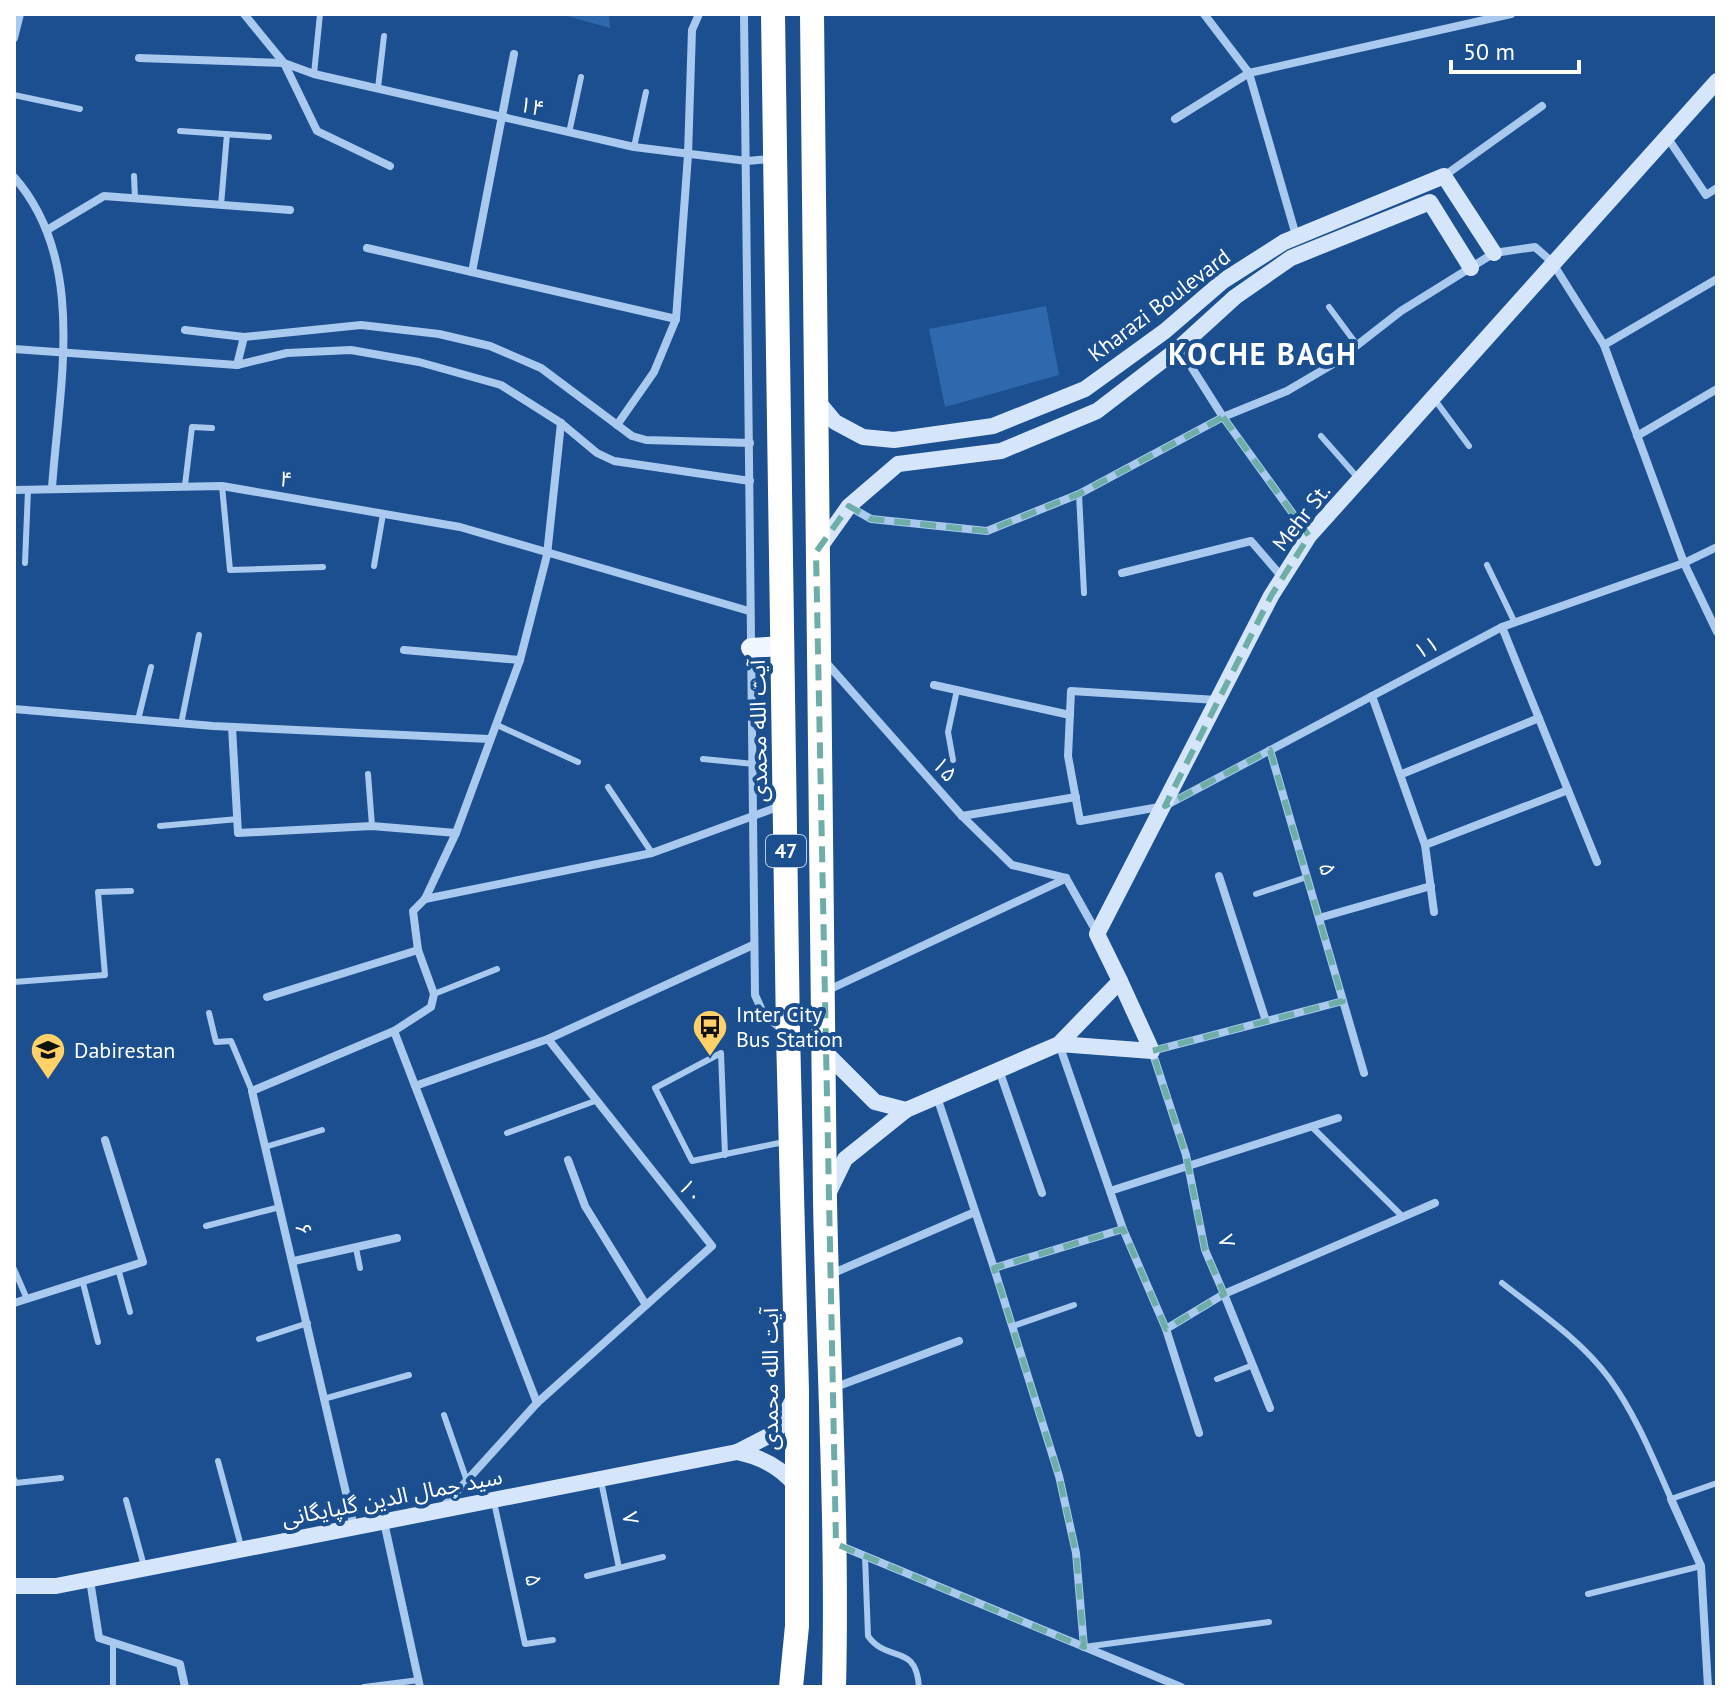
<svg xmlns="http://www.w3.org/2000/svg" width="1731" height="1701" viewBox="0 0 1731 1701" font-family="'PT Sans','Noto Sans Arabic',sans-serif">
<rect width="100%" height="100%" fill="#1b4f8f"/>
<g fill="#2e69ad">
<path d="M560,14H609L610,28Z"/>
<path d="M1046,306L1059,375L945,407L929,329Z"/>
</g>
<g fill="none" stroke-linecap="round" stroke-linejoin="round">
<g stroke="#a9c9ee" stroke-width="6">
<path d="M314,74L320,14"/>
<path d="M378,88L384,36"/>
<path d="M14,95L80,109"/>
<path d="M180,131L269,137"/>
<path d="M569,133L581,77"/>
<path d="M634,147L646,92"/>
<path d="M134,176L135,198"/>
<path d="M221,205L227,134"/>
<path d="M1329,307L1357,345"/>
<path d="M1435,400L1469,446"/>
<path d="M1321,436L1358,478"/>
<path d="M185,485L192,427L212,428"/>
<path d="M222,486L230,570L323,567"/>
<path d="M1079,494L1084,593"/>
<path d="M25,563L28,490"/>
<path d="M1487,565L1515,623"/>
<path d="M374,566L383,514"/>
<path d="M138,720L151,667"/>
<path d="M181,724L199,635"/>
<path d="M497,725L578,762"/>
<path d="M703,759L754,764"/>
<path d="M953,760L948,732L957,690"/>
<path d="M368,774L372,826"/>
<path d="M608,787L652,853"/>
<path d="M160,826L238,819"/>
<path d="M1256,894L1307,877"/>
<path d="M14,982L105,975L98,892L131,891"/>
<path d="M434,994L497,969"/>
<path d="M209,1013L216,1042L231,1041L252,1091"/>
<path d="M1311,1126L1403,1217"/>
<path d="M507,1133L595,1101"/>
<path d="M265,1147L322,1130"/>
<path d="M725,1155L721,1053L655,1088L692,1161L784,1142"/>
<path d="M206,1226L280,1207"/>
<path d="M356,1248L360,1268"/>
<path d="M14,1269L27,1299"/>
<path d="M119,1272L130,1312"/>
<path d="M83,1283L98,1342"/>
<path d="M1502,1283C1539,1312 1581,1340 1609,1378C1636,1415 1653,1458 1671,1499L1717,1483"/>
<path d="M1013,1326L1074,1305"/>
<path d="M259,1339L308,1323"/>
<path d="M1217,1379L1253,1365"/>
<path d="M327,1398L409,1375"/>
<path d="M444,1415L467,1481"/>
<path d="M218,1461L241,1546"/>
<path d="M14,1479L16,1483L61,1478"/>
<path d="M601,1481L619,1568"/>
<path d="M126,1500L144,1566"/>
<path d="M494,1502L525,1644L553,1640"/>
<path d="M865,1556L868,1636C888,1664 916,1642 919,1687"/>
<path d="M587,1576L663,1557"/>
<path d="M1588,1594L1701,1566"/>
<path d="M1084,1647L1269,1622"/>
<path d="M113,1687V1643"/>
<path d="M364,1687L419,1680"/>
</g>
<g stroke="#a9c9ee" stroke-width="8">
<path d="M244,14L284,63L317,131L390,166"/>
<path d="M744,14L755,995L764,1015L784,1031"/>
<path d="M1204,14L1249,73L1297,239"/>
<path d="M14,38L20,14"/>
<path d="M139,58L284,63L314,74L634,147L747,161L771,159"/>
<path d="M1175,119L1249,73L1511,14"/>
<path d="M1667,137L1706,195L1717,188"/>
<path d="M1444,176L1542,106"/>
<path d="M14,177C88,261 59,386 52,488"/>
<path d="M47,230L104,196L290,210"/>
<path d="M367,248L676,319"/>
<path d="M472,272L514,54"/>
<path d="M185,330L244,337L361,325L439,334L490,346L541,368L632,436L646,440L750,443"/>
<path d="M1604,345L1684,563L1717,632"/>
<path d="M14,349L237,365L287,353L351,350L419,362L501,385L561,423L597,453L614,461L750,481"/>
<path d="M1180,349L1223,417L1309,536"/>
<path d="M237,365L244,337"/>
<path d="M617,425L654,372L676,319L688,155L692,30L699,14"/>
<path d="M1637,436L1717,389"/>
<path d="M14,490L222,486L460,527L749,611"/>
<path d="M850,507L871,519L987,531L1079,494L1223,417L1287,391L1333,364L1401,311L1494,253L1535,247L1552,262L1604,345L1717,279"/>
<path d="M1122,573L1251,541L1282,577"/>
<path d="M1502,627L1597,862"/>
<path d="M404,650L520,660"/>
<path d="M823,659L962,816L1012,865L1066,878"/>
<path d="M934,685L1070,715"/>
<path d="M1372,696L1425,845L1434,912"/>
<path d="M1217,700L1071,691L1068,756L1080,821L1165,806L1502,627L1684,563L1717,547"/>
<path d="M14,709L213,726L489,739"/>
<path d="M232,727L238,833L372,826L456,833"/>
<path d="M1270,750L1364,1073"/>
<path d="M1402,774L1539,718"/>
<path d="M962,816L1076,797"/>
<path d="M1425,845L1568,790"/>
<path d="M1219,876L1266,1021"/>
<path d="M1066,878L1097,933"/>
<path d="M425,899L652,853L783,805"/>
<path d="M1319,918L1431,886"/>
<path d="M824,992L1065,879"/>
<path d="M267,997L418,950"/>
<path d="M1343,1001L1152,1051L1186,1155L1205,1250L1224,1294L1435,1203"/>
<path d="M394,1031L537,1403"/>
<path d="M1059,1044L1123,1229L1166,1329L1199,1433"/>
<path d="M999,1070L1042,1193"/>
<path d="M415,1086L548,1039"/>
<path d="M937,1097L994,1268L1123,1229"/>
<path d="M568,1160L585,1206L646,1305"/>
<path d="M1110,1191L1338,1118"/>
<path d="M294,1261L397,1238"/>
<path d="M994,1268L1059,1476L1076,1553L1084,1647"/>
<path d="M829,1275L975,1212"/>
<path d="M14,1303L143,1262L105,1140"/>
<path d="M1166,1329L1224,1294L1270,1408"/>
<path d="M833,1388L959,1341"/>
<path d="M1671,1499L1701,1566L1708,1687"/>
<path d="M442,1508L537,1403L712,1246L548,1039L753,945"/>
<path d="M384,1522L420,1687"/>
<path d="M354,1527L252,1091L394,1031L431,1007L434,994L418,950L413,911L425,899L456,833L520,660L547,555L561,423"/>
<path d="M836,1544L1181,1687"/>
<path d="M90,1580L99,1638L180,1664L185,1687"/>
</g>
<g stroke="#d6e6fa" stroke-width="16">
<path d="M815,398L835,422L863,437L894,440L993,426L1085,389L1165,331L1223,281L1284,242L1444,176L1494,253"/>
<path d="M817,551L849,506L898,464L1001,451L1097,411L1179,348L1235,297L1291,258L1430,202L1471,268"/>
<path d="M1059,1044L1152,1051L1120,981"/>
<path d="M824,1051L875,1102L906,1110"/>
<path d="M828,1194L845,1159L906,1110L1059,1044L1120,981L1097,934L1271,596L1309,536L1717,81"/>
<path d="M737,1452C761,1457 781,1467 796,1486"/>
<path d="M14,1586H56L737,1452L776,1432L795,1396"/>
</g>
<path stroke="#f0f6ff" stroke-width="20" d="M751,648L783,646"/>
<g stroke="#fff" stroke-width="24">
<path d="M773,14L788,1034L797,1391V1626L791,1687"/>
<path d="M812,14C815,409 818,804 825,1200C828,1362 838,1524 834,1687"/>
</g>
</g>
<path fill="none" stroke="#6fada8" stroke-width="6" stroke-dasharray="16 10" stroke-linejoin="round" d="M1223,417L1309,536L1271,596L1165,806L1270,750L1343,1001L1152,1051L1186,1155L1205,1250L1224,1294L1166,1329L1123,1229L994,1268L1059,1476L1076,1553L1084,1647L836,1544L816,552L849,506L871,519L987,531L1079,494Z"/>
<defs>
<symbol id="bus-pin" viewBox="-11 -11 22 30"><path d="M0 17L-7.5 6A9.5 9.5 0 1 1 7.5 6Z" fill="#ffd166" stroke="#1b4f8f"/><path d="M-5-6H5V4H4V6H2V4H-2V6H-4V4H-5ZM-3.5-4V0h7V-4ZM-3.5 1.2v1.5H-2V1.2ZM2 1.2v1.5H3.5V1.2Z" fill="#111"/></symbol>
<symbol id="school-pin" viewBox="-11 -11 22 30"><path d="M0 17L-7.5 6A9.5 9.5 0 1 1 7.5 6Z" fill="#ffd166" stroke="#1b4f8f"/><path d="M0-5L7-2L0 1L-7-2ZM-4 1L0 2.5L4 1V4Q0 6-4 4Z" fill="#111"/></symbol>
</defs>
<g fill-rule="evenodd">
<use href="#bus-pin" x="690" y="1007" width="40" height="54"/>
<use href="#school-pin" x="28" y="1030" width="40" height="54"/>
</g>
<g text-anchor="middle" stroke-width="8" stroke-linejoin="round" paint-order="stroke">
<rect fill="#1b4f8f" stroke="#bbcadd" stroke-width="2" x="766" y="835" width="40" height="32" rx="6"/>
<g font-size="20" font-weight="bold" fill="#fff">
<text x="786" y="858">47</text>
</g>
<g font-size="22" fill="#fff" stroke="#1b4f8f">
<text transform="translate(532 106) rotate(14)" y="8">۱۴</text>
<text transform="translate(1159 305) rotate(-37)" y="8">Kharazi Boulevard</text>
<text transform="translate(286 479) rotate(10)" y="8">۴</text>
<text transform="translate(1301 517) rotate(-52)" y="8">Mehr St.</text>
<text transform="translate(1426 647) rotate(-28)" y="8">۱۱</text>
<text transform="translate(758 731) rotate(-91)" y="8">آیت الله محمدی</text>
<text transform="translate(945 769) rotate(48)" y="8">۱۵</text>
<text transform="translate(1328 869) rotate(74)" y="8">۵</text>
<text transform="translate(691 1191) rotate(51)" y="8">۱۰</text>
<text transform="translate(304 1229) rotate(75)" y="8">۶</text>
<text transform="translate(1227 1241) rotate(73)" y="8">۷</text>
<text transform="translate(770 1379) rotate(-90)" y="8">آیت الله محمدی</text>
<text transform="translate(392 1497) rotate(-11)" y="8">سید جمال الدین گلپایگانی</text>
<text transform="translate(631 1518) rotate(78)" y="8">۷</text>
<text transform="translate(534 1580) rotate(78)" y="8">۵</text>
</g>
<g font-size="22" fill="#fff" stroke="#1b4f8f" text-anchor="start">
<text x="736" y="1022">Inter City<tspan x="736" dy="25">Bus Station</tspan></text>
<text x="74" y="1058">Dabirestan</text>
</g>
<g font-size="30" font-weight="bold" letter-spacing="2" fill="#fff" stroke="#1b4f8f">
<text x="1263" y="365">KOCHE BAGH</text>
</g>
</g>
<rect width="1731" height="1701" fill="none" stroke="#ffffff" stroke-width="32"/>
<path d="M1451 60v12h128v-12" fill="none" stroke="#ffffff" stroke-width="4"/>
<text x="1463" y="60" font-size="24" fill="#ffffff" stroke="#1b4f8f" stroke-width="6" paint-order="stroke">50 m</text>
</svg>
